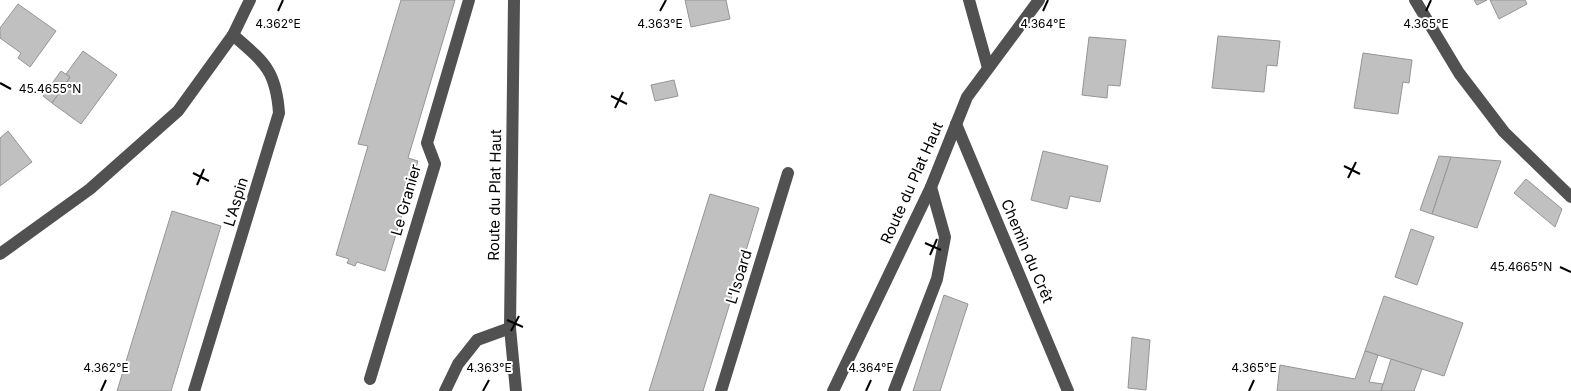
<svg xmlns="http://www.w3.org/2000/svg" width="1571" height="391" viewBox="0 0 1571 391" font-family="Inter,sans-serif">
<rect width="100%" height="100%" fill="#fff"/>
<g fill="#c0c0c0" stroke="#959595">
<path d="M401,0H455L408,158L418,161L385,271L357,262L355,266L347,263L349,259L336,255L368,146L358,144Z"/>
<path d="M685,0H726L730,19L691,27Z"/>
<path d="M1474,0H1487L1477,5Z"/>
<path d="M1490,0H1525L1527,4L1499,19Z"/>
<path d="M18,4L56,31L30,67L18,58L21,53L0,38V28Z"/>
<path d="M1218,36L1280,41L1277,66L1267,65L1264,92L1212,88Z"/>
<path d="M1089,37L1126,40L1120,86L1108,85L1107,98L1082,95Z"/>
<path d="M83,51L117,75L81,124L52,103L70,77L66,74Z"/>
<path d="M1363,53L1412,60L1409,83L1403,82L1398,114L1354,108Z"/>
<path d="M61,71L70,77L52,103L43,96Z"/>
<path d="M674,80L678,96L655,101L651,85Z"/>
<path d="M8,131L32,162L0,186V138Z"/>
<path d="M1043,151L1108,166L1100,202L1070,196L1067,209L1031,200Z"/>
<path d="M1439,156L1451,157L1432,214L1420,210Z"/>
<path d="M1451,157L1501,161L1477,228L1432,214Z"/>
<path d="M1526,179L1562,209L1555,227L1514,193Z"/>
<path d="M710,194L759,208L703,391H649Z"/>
<path d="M172,211L221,226L171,391H117Z"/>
<path d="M1411,229L1434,237L1417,285L1395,277Z"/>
<path d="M944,295L968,304L940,391H913Z"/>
<path d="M1384,296L1463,323L1444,376L1365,351Z"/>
<path d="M1132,337L1150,340L1146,390L1128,388Z"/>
<path d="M1365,351L1378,355L1369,382L1383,384L1381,391H1277L1280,365L1355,379Z"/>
<path d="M1391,359L1422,369L1414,391H1381Z"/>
</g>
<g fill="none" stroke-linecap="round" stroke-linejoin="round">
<g stroke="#515151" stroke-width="12">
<path d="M514,0L510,328L516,391"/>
<path d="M969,0L988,68"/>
<path d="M1415,0L1459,73L1504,132L1571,197"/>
<path d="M956,124L1068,391"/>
<path d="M0,254L90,189L178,111L233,35L250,0"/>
<path d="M370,379L435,164L427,143L469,0"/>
<path d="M194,391L279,113C276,70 264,62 233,35"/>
<path d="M445,391L458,364L477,340L510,328"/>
<path d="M721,391L788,173"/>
<path d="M833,391L931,187L967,97L1039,0"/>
<path d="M894,391L937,279L945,237L931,187"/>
</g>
</g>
<path fill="none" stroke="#000" stroke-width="2" d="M278,11L283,0M660,11L666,0M1043,11L1048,0M1426,11L1431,0M0,83L11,89M611,96L627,104M615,108L623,92M1344,166L1360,174M193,173L209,181M1348,178L1356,162M197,185L204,169M925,243L941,250M930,255L937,239M1560,267L1571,272M507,320L523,327M511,331L519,316M101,391L106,380M483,391L489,380M866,391L871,380M1249,391L1254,380"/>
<g text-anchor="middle" stroke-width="4" stroke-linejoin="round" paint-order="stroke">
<g font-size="15" fill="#000" stroke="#fff">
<text transform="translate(912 183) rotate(-66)" y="5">Route du Plat Haut</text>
<text transform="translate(495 195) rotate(-89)" y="5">Route du Plat Haut</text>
<text transform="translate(406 200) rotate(-74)" y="5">Le Granier</text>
<text transform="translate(236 202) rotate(-73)" y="5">L'Aspin</text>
<text transform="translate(1027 251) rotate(67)" y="5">Chemin du Crêt</text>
<text transform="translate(739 277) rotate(-73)" y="5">L'Isoard</text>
</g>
</g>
<g font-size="12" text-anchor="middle" fill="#000" stroke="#fff" stroke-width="4" stroke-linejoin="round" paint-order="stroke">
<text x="278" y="28">4.362°E</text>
<text x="660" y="28">4.363°E</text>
<text x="1043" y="28">4.364°E</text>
<text x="1426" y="28">4.365°E</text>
<text x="50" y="93">45.4655°N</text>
<text x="1521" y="271">45.4665°N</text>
<text x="106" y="372">4.362°E</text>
<text x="489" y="372">4.363°E</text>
<text x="871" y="372">4.364°E</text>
<text x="1254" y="372">4.365°E</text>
</g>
</svg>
